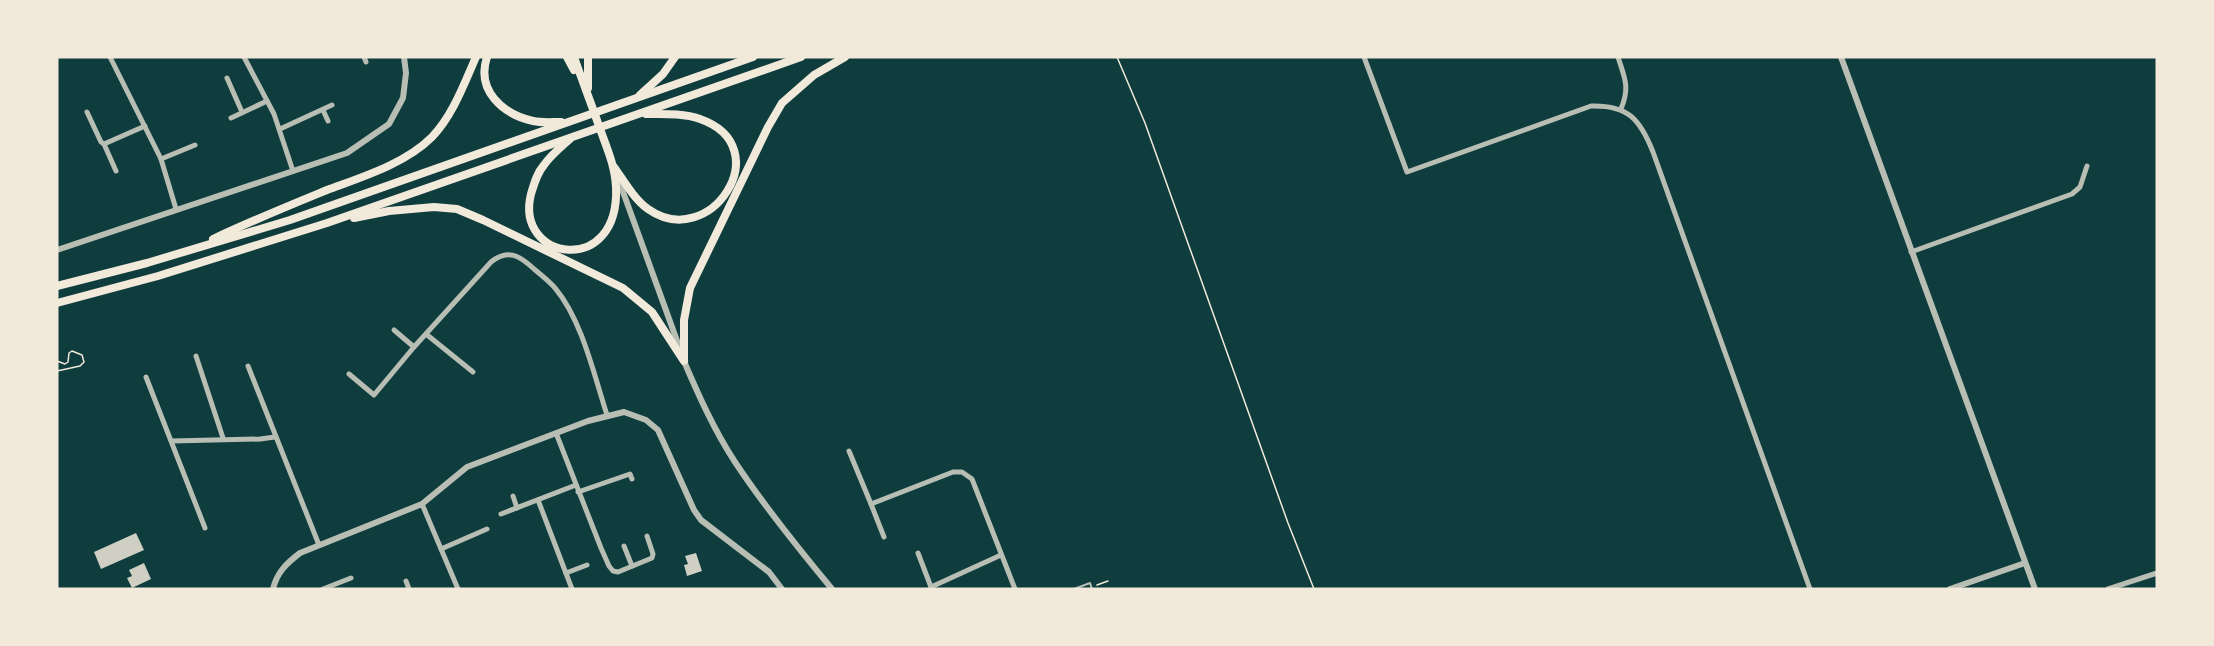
<svg xmlns="http://www.w3.org/2000/svg" width="2214" height="646" viewBox="0 0 2214 646" font-family="Montserrat,sans-serif">
<rect width="100%" height="100%" fill="#0f3d3e"/>
<g fill="#cfcfc3">
<path d="M136,533L144,550L101,569L94,552Z"/>
<path d="M696,553L702,571L687,576L684,565L688,564L685,556Z"/>
<path d="M144,563L151,579L132,588L127,578L132,576L129,570Z"/>
</g>
<g fill="none" stroke-linecap="round" stroke-linejoin="round">
<g stroke="#f1e9da" stroke-width="1.5">
<path d="M1117,57L1145,123L1288,523L1314,589"/>
<path d="M57,361L65,364L68,362L69,353L72,351L82,355L84,362L80,366L57,371"/>
<path d="M1097,585L1108,581"/>
</g>
<path stroke="#b8beb3" stroke-width="2" d="M1074,589L1090,583L1092,589"/>
<g stroke="#b8beb3" stroke-width="5">
<path d="M110,57L161,159L176,209"/>
<path d="M244,57L274,114L293,171"/>
<path d="M364,57L366,62"/>
<path d="M1364,57L1407,172L1591,106C1628,105 1640,119 1653,152L1810,589"/>
<path d="M1618,57C1625,79 1630,87 1621,109"/>
<path d="M227,78L242,112"/>
<path d="M323,110L328,121"/>
<path d="M87,112L101,142L104,144"/>
<path d="M231,118L267,101"/>
<path d="M280,129L332,105"/>
<path d="M161,159L195,145"/>
<path d="M116,171L104,144L145,126"/>
<path d="M1911,252L2072,194L2080,187L2087,166"/>
<path d="M394,330L414,347"/>
<path d="M426,334L473,372"/>
<path d="M196,356L223,438"/>
<path d="M248,366L319,545"/>
<path d="M349,374L374,395L414,347L491,262C508,248 520,256 534,269C541,275 549,281 555,288C582,320 594,375 607,415"/>
<path d="M146,377L205,528"/>
<path d="M556,433L601,548L609,566L613,571L618,572L652,558L653,554L647,536"/>
<path d="M171,441L260,439L275,437"/>
<path d="M849,451L871,504L953,472H962L972,479L1015,589"/>
<path d="M578,492L630,474L632,479"/>
<path d="M513,496L517,508"/>
<path d="M538,500L572,589"/>
<path d="M422,504L458,589"/>
<path d="M871,504L884,537"/>
<path d="M501,514L576,485"/>
<path d="M624,546L632,566"/>
<path d="M441,549L487,529"/>
<path d="M918,553L931,587L1001,555"/>
<path d="M566,573L587,565"/>
<path d="M406,581L409,589"/>
<path d="M323,589L351,578"/>
<path d="M2108,589L2157,573"/>
</g>
<g stroke="#b8beb3" stroke-width="6">
<path d="M1841,57L2035,589"/>
<path d="M618,178L680,349"/>
<path d="M57,250L347,153L389,124L403,98L406,73L404,57"/>
<path d="M683,359C698,394 714,430 735,462C764,506 798,548 832,589"/>
<path d="M273,589C277,572 287,563 300,553L422,504L467,467L588,421L624,412L646,420L658,430L694,510L701,520L769,572L782,589"/>
<path d="M1950,589L2025,563"/>
</g>
<g stroke="#f1e9da" stroke-width="8">
<path d="M487,57C476,90 502,114 533,121C542,123 552,122 561,122"/>
<path d="M567,57L574,70"/>
<path d="M588,88V57"/>
<path d="M640,95L663,74L675,57"/>
<path d="M570,139C561,147 551,155 544,165C537,173 534,184 531,194C514,261 620,278 616,187C615,165 606,146 599,126C591,103 582,80 574,57"/>
<path d="M614,167C624,181 634,199 648,209C710,253 780,147 700,119C684,113 663,114 646,114"/>
<path d="M354,218L389,211L434,207L457,209L483,220L623,288L652,312L684,361"/>
<path d="M213,239C251,221 288,206 327,190C362,177 405,164 432,137C453,115 464,84 476,57"/>
<path d="M57,286L147,263L290,220L753,57"/>
<path d="M57,303L158,276L327,223L801,57"/>
<path d="M684,360V320L690,288L768,127L782,103L814,75L845,57"/>
</g>
</g>
<rect width="2214" height="646" fill="none" stroke="#f1e9da" stroke-width="117"/>
</svg>
